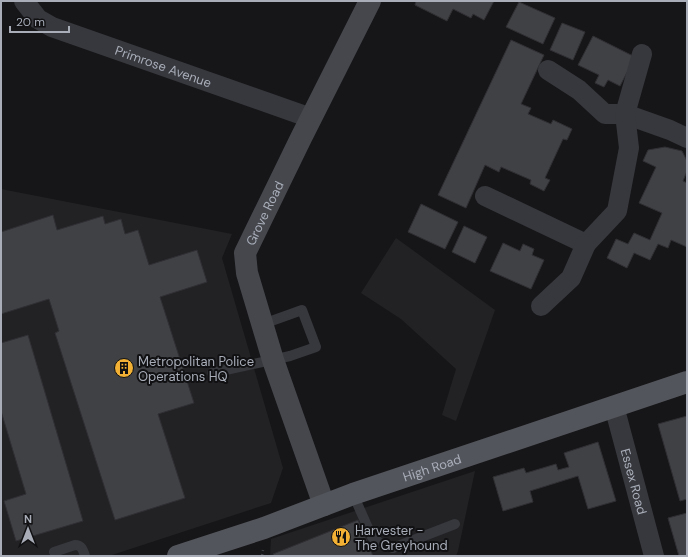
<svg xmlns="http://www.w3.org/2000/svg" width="688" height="557" viewBox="0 0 688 557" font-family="'DM Sans',sans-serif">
<rect width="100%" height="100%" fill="#161618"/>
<g fill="#222225">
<path d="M1,189L232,234L222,258L283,468L271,503L109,556H1Z"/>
<path d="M396,238L495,310L456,421L442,415L456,369L401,319L361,293Z"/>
<path d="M475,471L458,551L456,556H270L271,539Z"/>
</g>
<g fill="#404145" stroke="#303034">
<path d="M416,1H494L484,20L473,14L471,18L453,9L447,21L415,5Z"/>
<path d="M519,2L555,18L543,44L506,27Z"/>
<path d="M562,23L585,32L573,60L550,50Z"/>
<path d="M593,36L635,57L620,86L608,80L604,87L595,83L599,75L578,65Z"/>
<path d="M511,40L544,55L521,104L531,108L528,114L551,124L553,120L572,129L567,140L563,139L545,178L550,180L544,191L530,184L531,180L501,167L499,172L485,165L466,208L438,195Z"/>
<path d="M665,147L682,151L687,161V171L683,181L687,183V247L671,240L668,248L658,244L650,260L634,253L627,268L607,258L616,239L628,244L634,233L650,240L662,213L639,203L656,167L643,161L648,150Z"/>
<path d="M421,204L458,222L445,249L408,232Z"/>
<path d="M53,215L57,230L103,216L105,224L121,219L125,234L138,230L149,265L197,250L207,282L160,297L194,403L158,414L185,498L115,520L55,333L59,331L49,299L1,314V232Z"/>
<path d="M464,226L487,237L475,263L452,252Z"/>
<path d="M503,243L520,251L523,244L534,249L532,255L544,260L531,289L490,271Z"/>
<path d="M28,335L83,521L16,541L4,501L26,494L1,411V343Z"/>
<path d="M687,416V499L680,501L658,424Z"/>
<path d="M598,442L616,501L588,509L578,476L530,491L533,502L503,511L493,477L524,468L526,473L556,464L558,470L569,467L564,453Z"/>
<path d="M687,513V556H679L668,518Z"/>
<path d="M358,520L373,556H274L273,554Z"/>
</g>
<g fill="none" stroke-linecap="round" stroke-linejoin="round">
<path stroke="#3d3f44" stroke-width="2.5" stroke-dasharray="2 3" stroke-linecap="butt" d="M262,556L263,550"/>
<g stroke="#37383d" stroke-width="10">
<path d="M212,373L290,356L316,347L302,310L263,324"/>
<path d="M353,494L372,537L380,543L393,548L455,524"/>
<path d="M54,552L75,545C82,545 83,550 85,556"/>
</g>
<g stroke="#37383d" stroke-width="20">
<path id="s1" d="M24,1L38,19L52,27L311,118"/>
<path d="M548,70L579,90L605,114H625L670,130L687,138"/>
<path d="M485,196L586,244L617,211L629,148L625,114L642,54"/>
<path d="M541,306L571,278L586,244"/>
<path id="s2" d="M614,406L654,556"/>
</g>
<path stroke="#45474d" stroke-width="22" id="s3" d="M324,505L273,360L247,273L245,253L301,138L370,1"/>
<path stroke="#53555c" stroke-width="22" id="s4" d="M178,556L264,528L353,494L687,382"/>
</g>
<defs>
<symbol id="building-disc" viewBox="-11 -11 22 22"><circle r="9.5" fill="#f2b134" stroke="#111113"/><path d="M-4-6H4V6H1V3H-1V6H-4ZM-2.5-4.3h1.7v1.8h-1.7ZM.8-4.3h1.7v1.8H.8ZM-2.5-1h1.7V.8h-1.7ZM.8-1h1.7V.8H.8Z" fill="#111"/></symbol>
<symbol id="restaurant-disc" viewBox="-11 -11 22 22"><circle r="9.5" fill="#f2b134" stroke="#111113"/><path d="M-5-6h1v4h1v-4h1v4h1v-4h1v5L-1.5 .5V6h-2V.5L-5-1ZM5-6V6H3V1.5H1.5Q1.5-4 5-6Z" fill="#111"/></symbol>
</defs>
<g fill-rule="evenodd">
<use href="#building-disc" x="113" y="357" width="22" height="22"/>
<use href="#restaurant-disc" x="330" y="526" width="22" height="22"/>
</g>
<g text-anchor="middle" stroke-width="4" stroke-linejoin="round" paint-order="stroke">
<g font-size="13" fill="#a8adb8" stroke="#111113">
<text dy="5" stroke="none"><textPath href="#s1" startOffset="157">Primrose Avenue</textPath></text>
<text dy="5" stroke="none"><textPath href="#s3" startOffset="309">Grove Road</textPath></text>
<text dy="5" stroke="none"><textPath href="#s4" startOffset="269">High Road</textPath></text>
<text dy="5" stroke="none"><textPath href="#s2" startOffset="78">Essex Road</textPath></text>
</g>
<g font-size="13" fill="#a8adb8" stroke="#111113" text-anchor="start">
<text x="138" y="366">Metropolitan Police<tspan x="138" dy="15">Operations HQ</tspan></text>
<text x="355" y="535">Harvester -<tspan x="355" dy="15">The Greyhound</tspan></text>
</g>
</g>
<rect width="688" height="557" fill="none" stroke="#a8adb8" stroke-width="4"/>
<g transform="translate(28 529)" stroke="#111113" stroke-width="3" paint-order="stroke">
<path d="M0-3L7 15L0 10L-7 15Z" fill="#a8adb8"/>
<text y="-6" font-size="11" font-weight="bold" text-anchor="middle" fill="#a8adb8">N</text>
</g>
<path d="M10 26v6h59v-6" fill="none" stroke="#a8adb8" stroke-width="2"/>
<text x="16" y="26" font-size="12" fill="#a8adb8" stroke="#111113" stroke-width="3" paint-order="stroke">20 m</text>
</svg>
